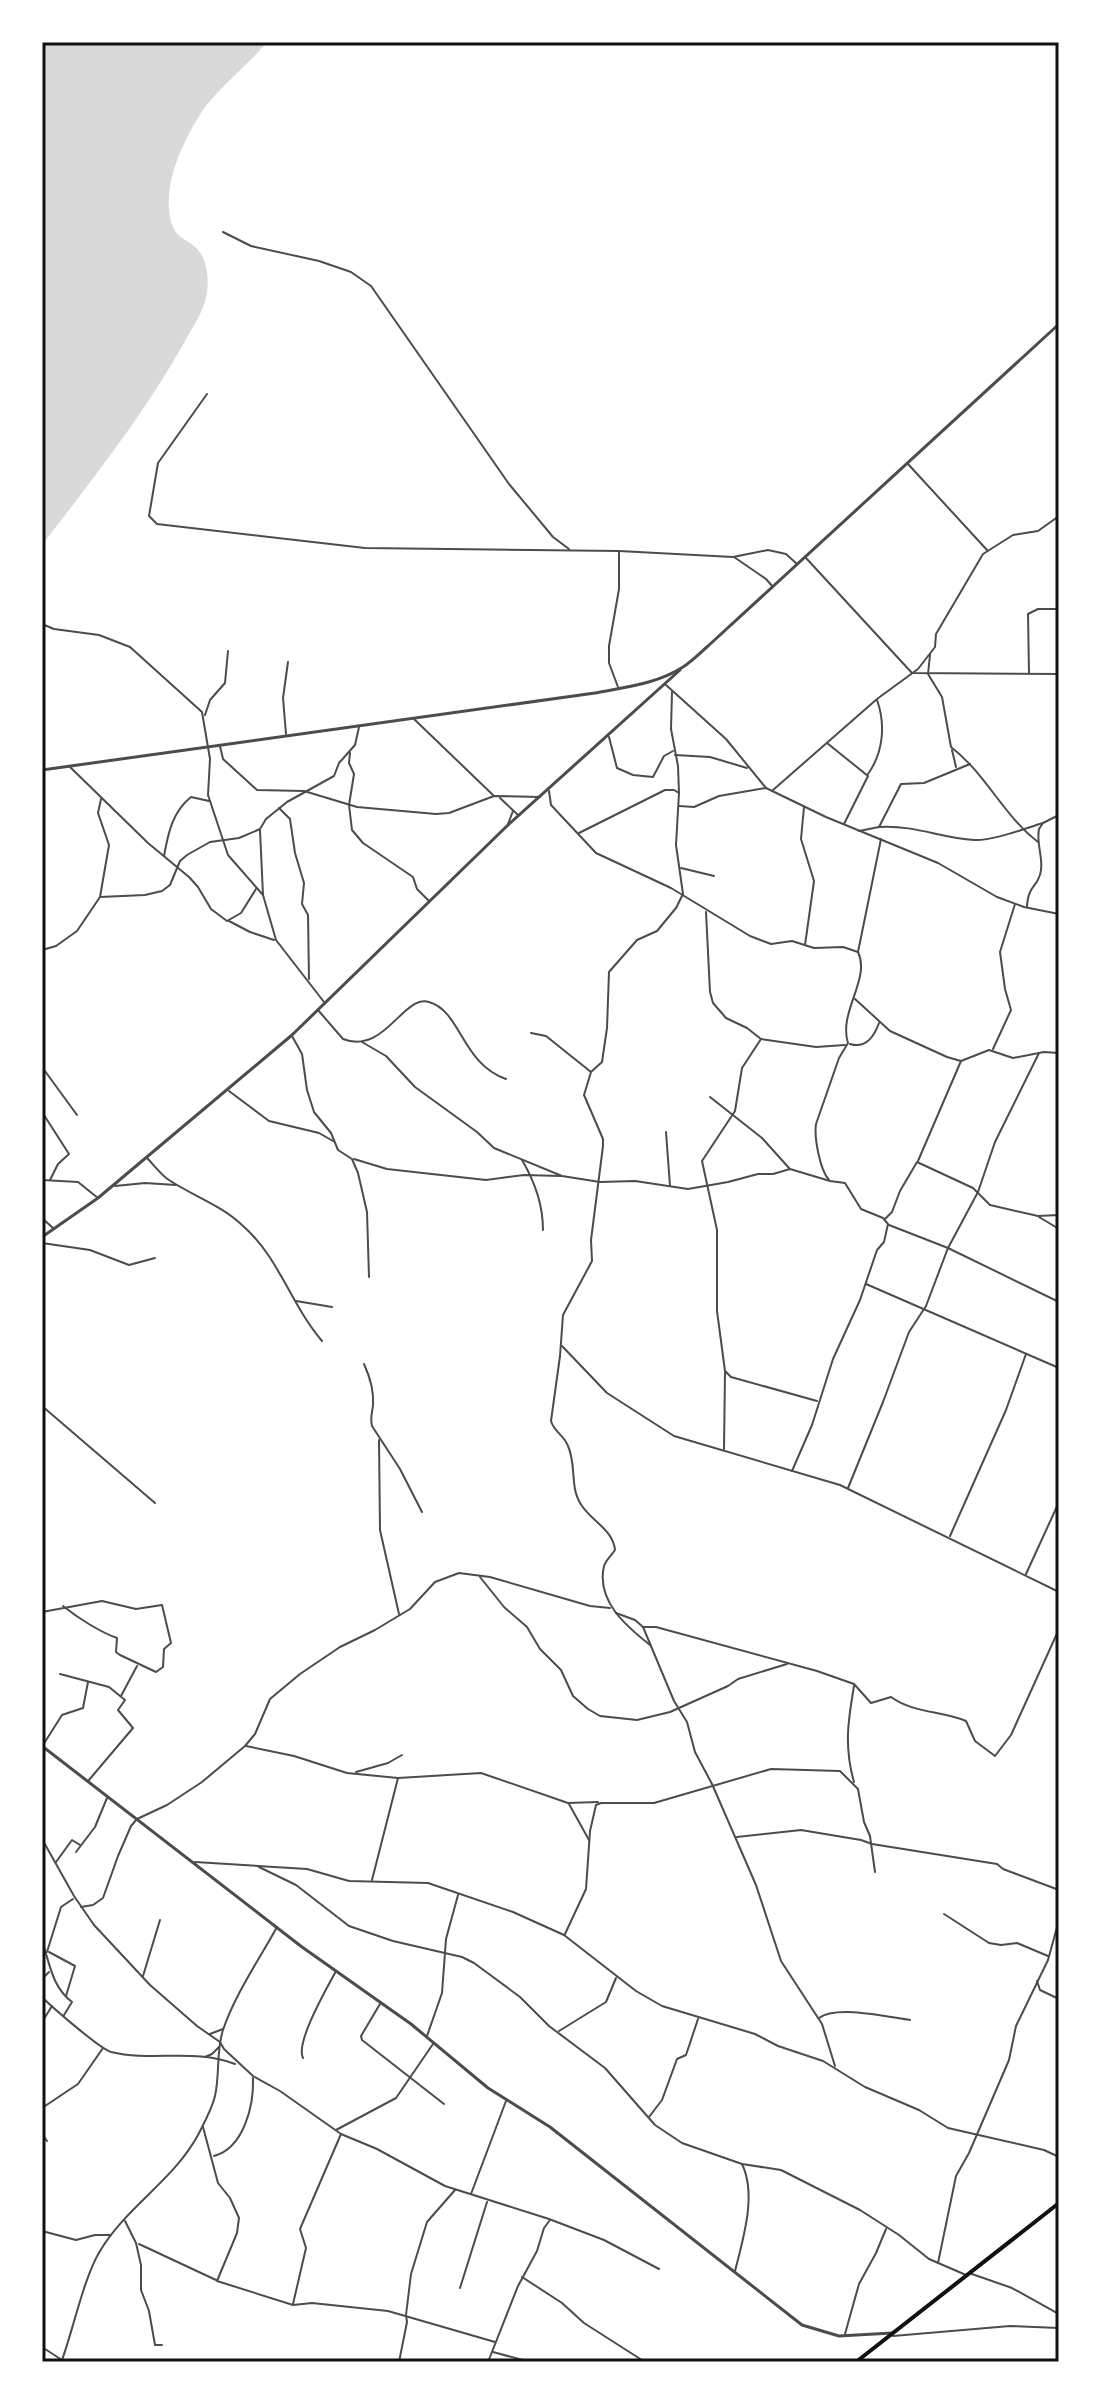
<svg xmlns="http://www.w3.org/2000/svg" width="1101" height="2404" viewBox="0 0 1101 2404" font-family="'Source Sans 3',sans-serif">
<rect width="100%" height="100%" fill="#fff"/>
<path fill="#d9d9d9" d="M42,42H267C249,64 215,91 201,113C182,143 159,191 173,227C178,239 187,239 195,247C207,257 209,277 207,292C205,309 193,327 185,341C145,413 92,480 42,545Z"/>
<g fill="none" stroke-linecap="round" stroke-linejoin="round">
<g stroke="#4c4c4c" stroke-width="2">
<path d="M223,232L251,246L319,261L351,272L371,286L509,484L553,537L569,549"/>
<path d="M207,394L158,463L149,516L157,524L365,548L619,551L733,557L768,550L786,554L797,564"/>
<path d="M908,464L987,550"/>
<path d="M734,557L766,579L773,587"/>
<path d="M806,558L912,673L1059,674"/>
<path d="M42,624L54,629L99,635L130,647L202,712L210,759L208,795L228,855L263,895"/>
<path d="M930,655L928,674L942,697L951,747C986,774 1003,815 1038,842"/>
<path d="M1029,673L1028,614L1038,609H1059"/>
<path d="M666,685L726,739L766,788L826,817L938,863L997,897L1024,907L1059,914"/>
<path d="M618,687L609,663V646L619,589V552"/>
<path d="M205,715L210,700L225,683L228,651"/>
<path d="M414,719L493,795"/>
<path d="M286,734L283,698L288,662"/>
<path d="M609,737L617,768L633,775L653,777L664,756L673,751"/>
<path d="M827,743L868,776L844,824"/>
<path d="M220,746L223,759L257,790L304,791L357,807L436,814L449,813L494,796L540,797"/>
<path d="M952,750L956,767"/>
<path d="M350,753L349,763L354,774L349,805L352,830L363,843L413,877L417,889L429,901"/>
<path d="M675,755L710,757L747,768"/>
<path d="M70,767L148,843L189,877L198,887L211,909L227,921L241,913L256,889"/>
<path d="M868,774C883,753 886,725 877,700"/>
<path d="M773,790L877,699L918,669L935,647L936,634L983,554L1013,535L1038,531L1059,516"/>
<path d="M549,791L551,805L596,853L671,888L750,936L771,944L792,941L814,948L843,947L858,952"/>
<path d="M500,798L518,815"/>
<path d="M679,806L694,807L719,796L766,788"/>
<path d="M804,807L801,839L814,881L805,945"/>
<path d="M279,808L290,819L295,853L304,883L302,904L308,915L309,979"/>
<path d="M508,824L513,811"/>
<path d="M879,827C916,825 940,838 974,840C993,841 1023,829 1043,823"/>
<path d="M260,830L263,895L276,940L324,1002"/>
<path d="M859,831L879,827L901,784L924,783L970,764"/>
<path d="M579,833L665,790H674L679,793"/>
<path d="M164,856C168,834 172,812 191,797L209,801"/>
<path d="M681,868L714,876"/>
<path d="M100,897L145,895L162,891L170,885L180,861L187,855L210,842L239,838L260,829L266,819L287,802L334,776L339,763L355,745L359,727"/>
<path d="M1027,907C1028,884 1039,887 1041,870C1043,856 1036,843 1039,829L1043,823L1059,815"/>
<path d="M706,912L710,992L713,1003L726,1018L747,1028L761,1039L816,1047L845,1045"/>
<path d="M229,921L250,932L274,940"/>
<path d="M42,950L56,946L77,931L100,897L109,845L98,813L101,799"/>
<path d="M855,999L890,1031L947,1057L961,1061L989,1050L1013,1058L1044,1052L1059,1053"/>
<path d="M318,1010L343,1039C385,1055 403,994 429,1002C461,1011 462,1064 506,1079"/>
<path d="M531,1033L546,1036L591,1072L584,1095L603,1139V1146L591,1240L592,1261L563,1315L560,1356L551,1421C554,1432 564,1435 568,1446C577,1466 569,1488 582,1506C593,1522 613,1530 615,1550C611,1556 606,1560 604,1566C596,1601 626,1626 650,1645"/>
<path d="M292,1036L302,1054L307,1090L314,1112L331,1133L338,1150L352,1159L358,1173L367,1212L369,1277"/>
<path d="M761,1039L742,1068L735,1111L702,1161L717,1230V1311L725,1371L731,1377L817,1401"/>
<path d="M362,1042L386,1056L415,1087L477,1132L494,1148L562,1176L600,1182L635,1181L688,1189L728,1182L758,1174H773L790,1169L830,1181L845,1183L861,1209L883,1218L888,1224L884,1242L877,1250L860,1300L833,1359L812,1425L792,1471"/>
<path d="M850,1044C866,1049 874,1037 879,1023"/>
<path d="M993,1049L1011,1010L1005,989L1000,952L1015,904"/>
<path d="M42,1067L77,1115"/>
<path d="M592,1071L602,1062L607,1028L609,972L637,940L657,931L676,908L683,894L676,845L679,793L678,766L671,729L672,692"/>
<path d="M229,1091L269,1121L319,1133L333,1141"/>
<path d="M710,1097L762,1138L789,1168"/>
<path d="M42,1112L69,1154L58,1164L50,1180"/>
<path d="M666,1132L670,1186"/>
<path d="M147,1158C154,1165 161,1175 169,1180C193,1196 221,1205 242,1225C279,1257 291,1305 322,1341"/>
<path d="M354,1159L387,1169L486,1180L524,1175L561,1176"/>
<path d="M522,1160C535,1182 543,1204 543,1230"/>
<path d="M918,1161L961,1061"/>
<path d="M42,1180L78,1182L98,1198"/>
<path d="M829,1180C820,1170 814,1138 816,1124L839,1058L848,1043C838,1012 871,979 858,952L881,839"/>
<path d="M115,1186L145,1183L176,1185"/>
<path d="M1039,1217L1059,1229"/>
<path d="M42,1218L53,1228"/>
<path d="M885,1219L892,1212L900,1191L917,1162L973,1188L990,1205L1038,1216L1059,1215"/>
<path d="M889,1225L948,1248L1059,1302"/>
<path d="M42,1243L90,1250L129,1265L155,1258"/>
<path d="M866,1284L1059,1368"/>
<path d="M296,1301L332,1307"/>
<path d="M562,1346L607,1393L674,1436L840,1485L1059,1592"/>
<path d="M364,1364C370,1377 374,1391 373,1405C372,1414 370,1418 372,1426L400,1469L422,1512"/>
<path d="M42,1406L155,1503"/>
<path d="M379,1440L380,1530L399,1614"/>
<path d="M724,1449L725,1372"/>
<path d="M848,1488L883,1402L909,1332L926,1306L948,1248L978,1192L995,1142L1039,1053"/>
<path d="M950,1536L1006,1410L1026,1354"/>
<path d="M1026,1574L1059,1502"/>
<path d="M480,1577L504,1607L527,1627L540,1649L561,1670L573,1696L588,1709L600,1716L637,1720L670,1712L728,1686L738,1679L787,1664"/>
<path d="M42,1612L102,1601L136,1609L162,1605L171,1643L164,1649L163,1667L156,1672L120,1655L116,1652L117,1638C100,1632 78,1618 63,1606"/>
<path d="M616,1613L635,1620L643,1627L674,1701L687,1722L695,1752L712,1784L756,1885L781,1961L822,2024L835,2066"/>
<path d="M643,1627H656L817,1671L854,1684L871,1703L891,1697C913,1713 942,1711 966,1721L975,1741L995,1756L1011,1735L1059,1629"/>
<path d="M60,1674L109,1687L125,1700L118,1710L133,1728L89,1780"/>
<path d="M121,1696L137,1666"/>
<path d="M43,1745L62,1715L83,1708L88,1682"/>
<path d="M246,1746L294,1756L347,1773L398,1778L481,1773L568,1803L598,1802"/>
<path d="M356,1772L388,1763L402,1755"/>
<path d="M854,1782C844,1747 848,1721 854,1686"/>
<path d="M569,1804L589,1840"/>
<path d="M737,1837L801,1830L861,1840L872,1844L997,1864L1003,1869L1059,1890"/>
<path d="M42,1839L74,1896L94,1925L150,1985L197,2026L220,2042L224,2049L253,2076L280,2091L341,2134L377,2149L445,2186L549,2219L604,2240L659,2269"/>
<path d="M76,1852L95,1827L107,1798"/>
<path d="M56,1862L72,1840L80,1845"/>
<path d="M195,1862L307,1869L349,1881L428,1883L513,1912L564,1935L636,1991L662,2006L755,2034L778,2046L823,2061L865,2087L919,2110L948,2128L1044,2150L1059,2157"/>
<path d="M259,1867L296,1885L349,1926L393,1941L462,1957L474,1963L520,1997L549,2026L605,2068L655,2125L682,2143L742,2164L781,2170L860,2210L899,2235L929,2259L966,2275"/>
<path d="M372,1880L398,1778"/>
<path d="M81,1907L93,1905L103,1898L118,1856L131,1826L137,1819L167,1805L202,1782L245,1746L255,1734L270,1699L300,1674L340,1647L375,1630L410,1609L435,1582L459,1573L490,1577L590,1606L610,1608"/>
<path d="M944,1914L989,1943L1001,1945L1017,1943L1048,1956"/>
<path d="M565,1934L586,1889L590,1831L596,1805L601,1803H654L771,1769L840,1771L858,1789L864,1822L870,1836L875,1872"/>
<path d="M42,1941C50,1964 52,1987 72,2002L64,2015"/>
<path d="M47,1952L61,1907L73,1899"/>
<path d="M49,1952L75,1966L66,1996"/>
<path d="M143,1976L160,1920"/>
<path d="M42,1979L49,1972"/>
<path d="M1037,1981L1040,1990L1059,1999"/>
<path d="M42,1997C53,2008 99,2048 111,2052C152,2062 195,2048 235,2064"/>
<path d="M380,2004L361,2036L362,2040L444,2104"/>
<path d="M819,2018C836,2005 888,2017 910,2020"/>
<path d="M42,2022L52,2006"/>
<path d="M559,2031L606,2002L616,1978"/>
<path d="M210,2034L223,2029"/>
<path d="M427,2036L442,1993L446,1939L458,1895"/>
<path d="M205,2057L212,2054L219,2047"/>
<path d="M303,2058C295,2043 327,1988 336,1971"/>
<path d="M42,2108L78,2084L103,2048"/>
<path d="M649,2117L662,2100L677,2059L686,2055L698,2019"/>
<path d="M203,2127L218,2183L230,2198L239,2218L237,2233L217,2281L293,2305L312,2303L388,2311L495,2342"/>
<path d="M336,2130L396,2098L433,2044"/>
<path d="M42,2134L47,2141"/>
<path d="M214,2156C244,2148 254,2105 253,2078"/>
<path d="M471,2194L506,2101"/>
<path d="M125,2221L136,2243L141,2265V2290L149,2311L155,2345H162"/>
<path d="M42,2231L76,2240L95,2235H111"/>
<path d="M139,2244L216,2280"/>
<path d="M938,2263L956,2176L969,2153L1009,2060L1016,2026L1048,1960L1059,1920"/>
<path d="M735,2271C743,2239 757,2195 742,2164"/>
<path d="M969,2273L1012,2288L1059,2314"/>
<path d="M522,2277L562,2303L584,2323L645,2362"/>
<path d="M460,2288L487,2202"/>
<path d="M293,2304L306,2248L300,2229L341,2134"/>
<path d="M845,2334L859,2284L876,2253L886,2229"/>
<path d="M893,2336L1010,2326L1059,2328"/>
<path d="M42,2347L65,2362"/>
<path d="M493,2352L530,2362"/>
<path d="M62,2360C73,2330 84,2277 100,2251C126,2207 173,2181 198,2135C204,2123 212,2109 215,2096C220,2074 216,2051 223,2030C235,1994 259,1960 277,1927"/>
<path d="M299,2362H302"/>
<path d="M399,2362L407,2322L406,2315L411,2274L427,2222L455,2190"/>
<path d="M488,2362L518,2286L537,2251L544,2228L550,2220"/>
</g>
<g stroke="#4c4c4c" stroke-width="3">
<path d="M42,770L595,693C625,687 657,684 683,667C692,661 700,653 708,646L1059,324"/>
<path d="M42,1237L98,1198L292,1035L508,825L680,670"/>
<path d="M42,1746L302,1947L411,2024L488,2088L550,2127L802,2325L839,2336L892,2333"/>
</g>
<path stroke="#111" stroke-width="4" d="M856,2362L1059,2203"/>
</g>
<rect width="1101" height="2404" fill="none" stroke="#ffffff" stroke-width="88"/>
<rect x="44" y="44" width="1013" height="2316" fill="none" stroke="#111" stroke-width="3"/>
</svg>
